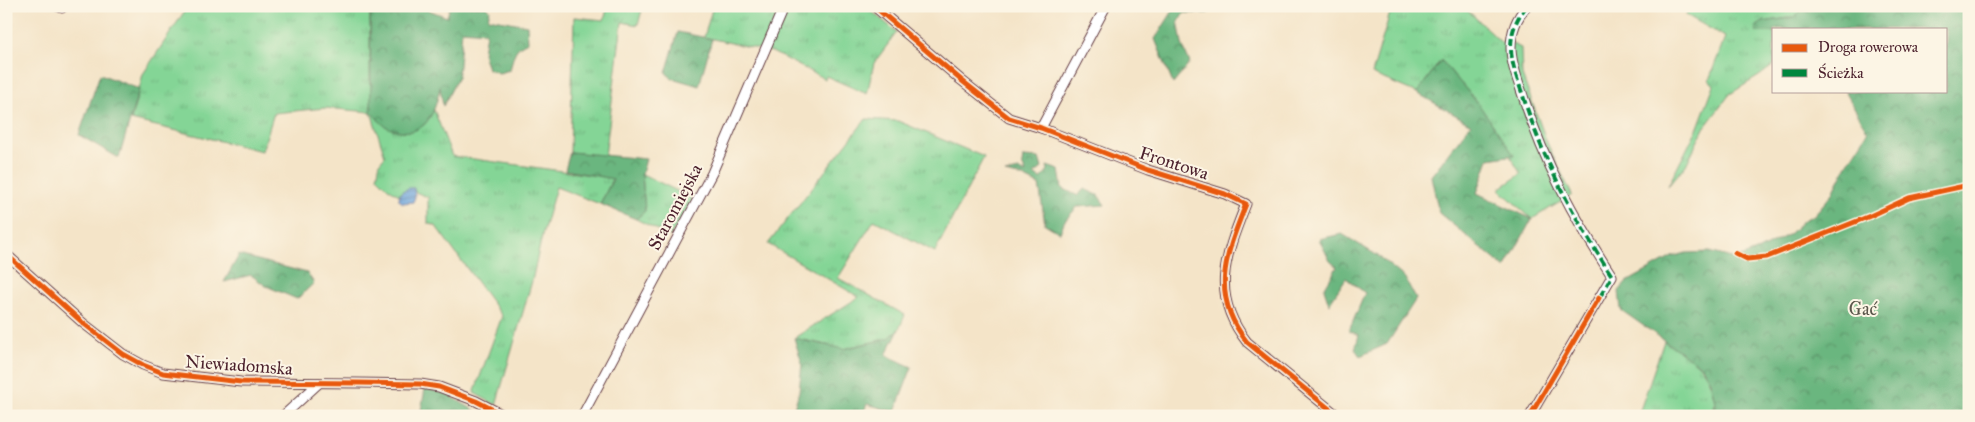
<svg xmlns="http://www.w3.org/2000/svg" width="1975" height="422" viewBox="0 0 1975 422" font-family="'IM FELL Great Primer',serif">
<defs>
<pattern id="grass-tufts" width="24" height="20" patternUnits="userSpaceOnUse" patternTransform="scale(1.25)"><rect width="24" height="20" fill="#84d596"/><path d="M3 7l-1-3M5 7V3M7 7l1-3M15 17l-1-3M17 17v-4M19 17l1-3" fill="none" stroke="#74b681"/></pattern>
<pattern id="forest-crowns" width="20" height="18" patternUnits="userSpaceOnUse" patternTransform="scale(1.25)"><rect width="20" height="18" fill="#6bb67f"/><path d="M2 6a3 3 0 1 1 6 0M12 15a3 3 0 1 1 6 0" fill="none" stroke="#5a9368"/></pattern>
<pattern id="water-rules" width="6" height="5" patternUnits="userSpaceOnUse" patternTransform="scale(1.25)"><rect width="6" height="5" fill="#6ea5dc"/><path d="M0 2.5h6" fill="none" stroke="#5c86b3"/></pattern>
</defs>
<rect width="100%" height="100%" fill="#fcf5e5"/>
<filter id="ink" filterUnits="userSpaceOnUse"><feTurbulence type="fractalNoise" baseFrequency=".02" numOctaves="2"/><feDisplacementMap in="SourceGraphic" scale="10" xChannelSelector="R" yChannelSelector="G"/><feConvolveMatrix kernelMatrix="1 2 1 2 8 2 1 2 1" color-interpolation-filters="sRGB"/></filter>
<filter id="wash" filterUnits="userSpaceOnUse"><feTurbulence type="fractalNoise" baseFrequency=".0096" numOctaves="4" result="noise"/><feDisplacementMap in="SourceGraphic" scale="20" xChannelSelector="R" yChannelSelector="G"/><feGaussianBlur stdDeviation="1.12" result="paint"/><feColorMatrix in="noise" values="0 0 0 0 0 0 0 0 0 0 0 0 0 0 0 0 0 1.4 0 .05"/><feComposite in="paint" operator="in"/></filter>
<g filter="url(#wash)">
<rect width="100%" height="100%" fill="#f4e4c8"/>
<g fill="url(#grass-tufts)" stroke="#677a60">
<path d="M188,6H370V84L424,125L434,110L452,156L613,178L600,204L556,187L542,236L532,281L496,405L474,393L502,316L435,225L428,224V197L415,192L413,188L402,191L399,195L388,188L377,177L380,162L385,156L371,112L325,108L274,113L262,151L131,120L143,74Z"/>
<path d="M608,6H643L638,25L622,22L605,156L570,152L574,17L604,20Z"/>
<path d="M713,6H865L897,32L874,63L867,94L826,76L825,79L772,52L704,37Z"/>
<path d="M1392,6H1463L1502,43L1504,40L1521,48L1522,75L1548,145L1572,195L1532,219L1499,189L1521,174L1477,102L1441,60L1417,93L1372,74Z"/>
<path d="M1689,6H1804L1810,12L1794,17L1763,22L1774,32V65L1759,76L1730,94L1704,128L1686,165L1668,186L1698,127L1714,85L1709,80L1725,37L1686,15Z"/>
<path d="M866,119L898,121L984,157L935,252L874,220L838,278L905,315L899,329L889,338L844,349L794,338L859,297L768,244Z"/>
<path d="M642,174L694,199L670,236L636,219L645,211Z"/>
<path d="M1664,341C1685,354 1706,364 1712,390C1715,402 1717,404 1711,416H1638Z"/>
</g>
<g fill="url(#forest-crowns)" stroke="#5a6a55">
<path d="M370,6H418L447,17L450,6H487L490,10L488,18L527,25L528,42C513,48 514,56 510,70L499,73L488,69L483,53L486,32L462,30L458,77L443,106L440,87C436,108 428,136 400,131C395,130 389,129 385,126C380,122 376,117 371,112Z"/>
<path d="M1176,6H1214L1208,13H1185L1178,20L1182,44L1190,63L1173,84L1155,39Z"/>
<path d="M1804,6H1969V416H1711L1716,405L1710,381L1702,367L1621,310L1619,291L1627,282L1672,257L1686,253L1710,252L1735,259L1759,250L1788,235L1804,220L1814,215L1833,193L1848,163L1868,132L1845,91H1946V29H1774V32H1757L1755,27L1763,22L1794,17L1802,9L1809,12Z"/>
<path d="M678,32L712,39L699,86L672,78L666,73Z"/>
<path d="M1441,60L1477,102L1514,155L1489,159L1477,193L1532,219L1505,268L1439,213L1431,176L1471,124L1417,93Z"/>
<path d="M100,74L139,89L119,158L79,135Z"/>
<path d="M570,152L646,159L642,174L645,211L636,219L600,204L613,179L565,170Z"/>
<path d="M1023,157L1039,158L1042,168L1034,174L1041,179L1048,170L1047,166L1059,170L1062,188L1078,196L1084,189L1098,195L1105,205L1077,207L1064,222L1060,233L1045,224L1039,185L1023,177L1005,173L1019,170L1026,173L1022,164Z"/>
<path d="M1342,234L1378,256L1405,278L1416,299L1387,344L1360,356L1355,349L1359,335L1349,331L1365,293L1346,278L1329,304L1324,289L1337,267L1330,261L1319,239Z"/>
<path d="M239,255L307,273L314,283L297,299L266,286L251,275L224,282Z"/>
<path d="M899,329L886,355L912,367L895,412L867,404L862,416H792L799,391L802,363L794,338L844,349L889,338Z"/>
<path d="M425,389L445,393L484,416H420Z"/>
</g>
<path fill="url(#water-rules)" stroke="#5c6284" d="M409,188H414L415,197L413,202L403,203L399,200C399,192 402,191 409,188Z"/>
</g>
<g filter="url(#ink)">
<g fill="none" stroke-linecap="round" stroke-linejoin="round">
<defs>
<g id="street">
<path d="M57,6L62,8"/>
<path d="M874,6L961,80L1009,118L1041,128L1148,170L1225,194L1246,204C1226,255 1209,294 1247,342L1338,416"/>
<path d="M1527,6C1516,18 1511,32 1511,48C1511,65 1519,83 1524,99C1545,165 1575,219 1612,276L1530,416"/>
<path d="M1041,128L1106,6"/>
<path d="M6,254L83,323L123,354L143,365L163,373L241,382L359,383L420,384L439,387L476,401L505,416"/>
<path d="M283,416L319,383"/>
<path d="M582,416L712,173L784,6"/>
</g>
</defs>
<use href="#street" stroke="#643d43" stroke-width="11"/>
<use href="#street" stroke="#fff" stroke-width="9"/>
<path stroke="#00873e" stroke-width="4" stroke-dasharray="8 4" stroke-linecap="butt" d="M1527,6C1516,18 1511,32 1511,48C1511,65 1519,83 1524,99C1545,165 1575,219 1612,276L1597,302"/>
<defs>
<g id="cycleway">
<path d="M874,6L961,80L1009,118L1041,128L1148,170L1225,194L1246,204C1226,255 1209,294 1247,342L1338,416"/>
<path d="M1735,253L1747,259L1767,257L1870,216L1909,198L1969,185"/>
<path d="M6,254L83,323L123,354L143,365L163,373L241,382L359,383L420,384L439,387L476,401L505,416"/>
<path d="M1530,416L1599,298"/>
</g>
</defs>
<use href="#cycleway" stroke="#fcf5e5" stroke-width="8"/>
<use href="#cycleway" stroke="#e8590c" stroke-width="5"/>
</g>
</g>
<g text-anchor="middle" stroke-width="4" stroke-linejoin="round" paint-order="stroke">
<g font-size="18" fill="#4a1f2b" stroke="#fcf5e5">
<text transform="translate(1174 163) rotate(18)" y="6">Frontowa</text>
<text transform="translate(675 207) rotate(-62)" y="6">Staromiejska</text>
<text transform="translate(239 365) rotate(4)" y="6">Niewiadomska</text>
</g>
<g font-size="18" fill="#5b564b" stroke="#fcf5e5">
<text x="1863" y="315">Gać</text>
</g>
</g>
<rect width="1975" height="422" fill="none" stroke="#fcf5e5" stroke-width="25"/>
<rect x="1772" y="28" width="175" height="65" fill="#fcf5e5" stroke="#b59f9b"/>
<rect x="1782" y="44" width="25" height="8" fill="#e8590c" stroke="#b59f9b"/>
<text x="1818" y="52" font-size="15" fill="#4a1f2b">Droga rowerowa</text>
<rect x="1782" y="69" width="25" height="8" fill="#00873e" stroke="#b59f9b"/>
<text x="1818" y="78" font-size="15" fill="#4a1f2b">Ścieżka</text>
</svg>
